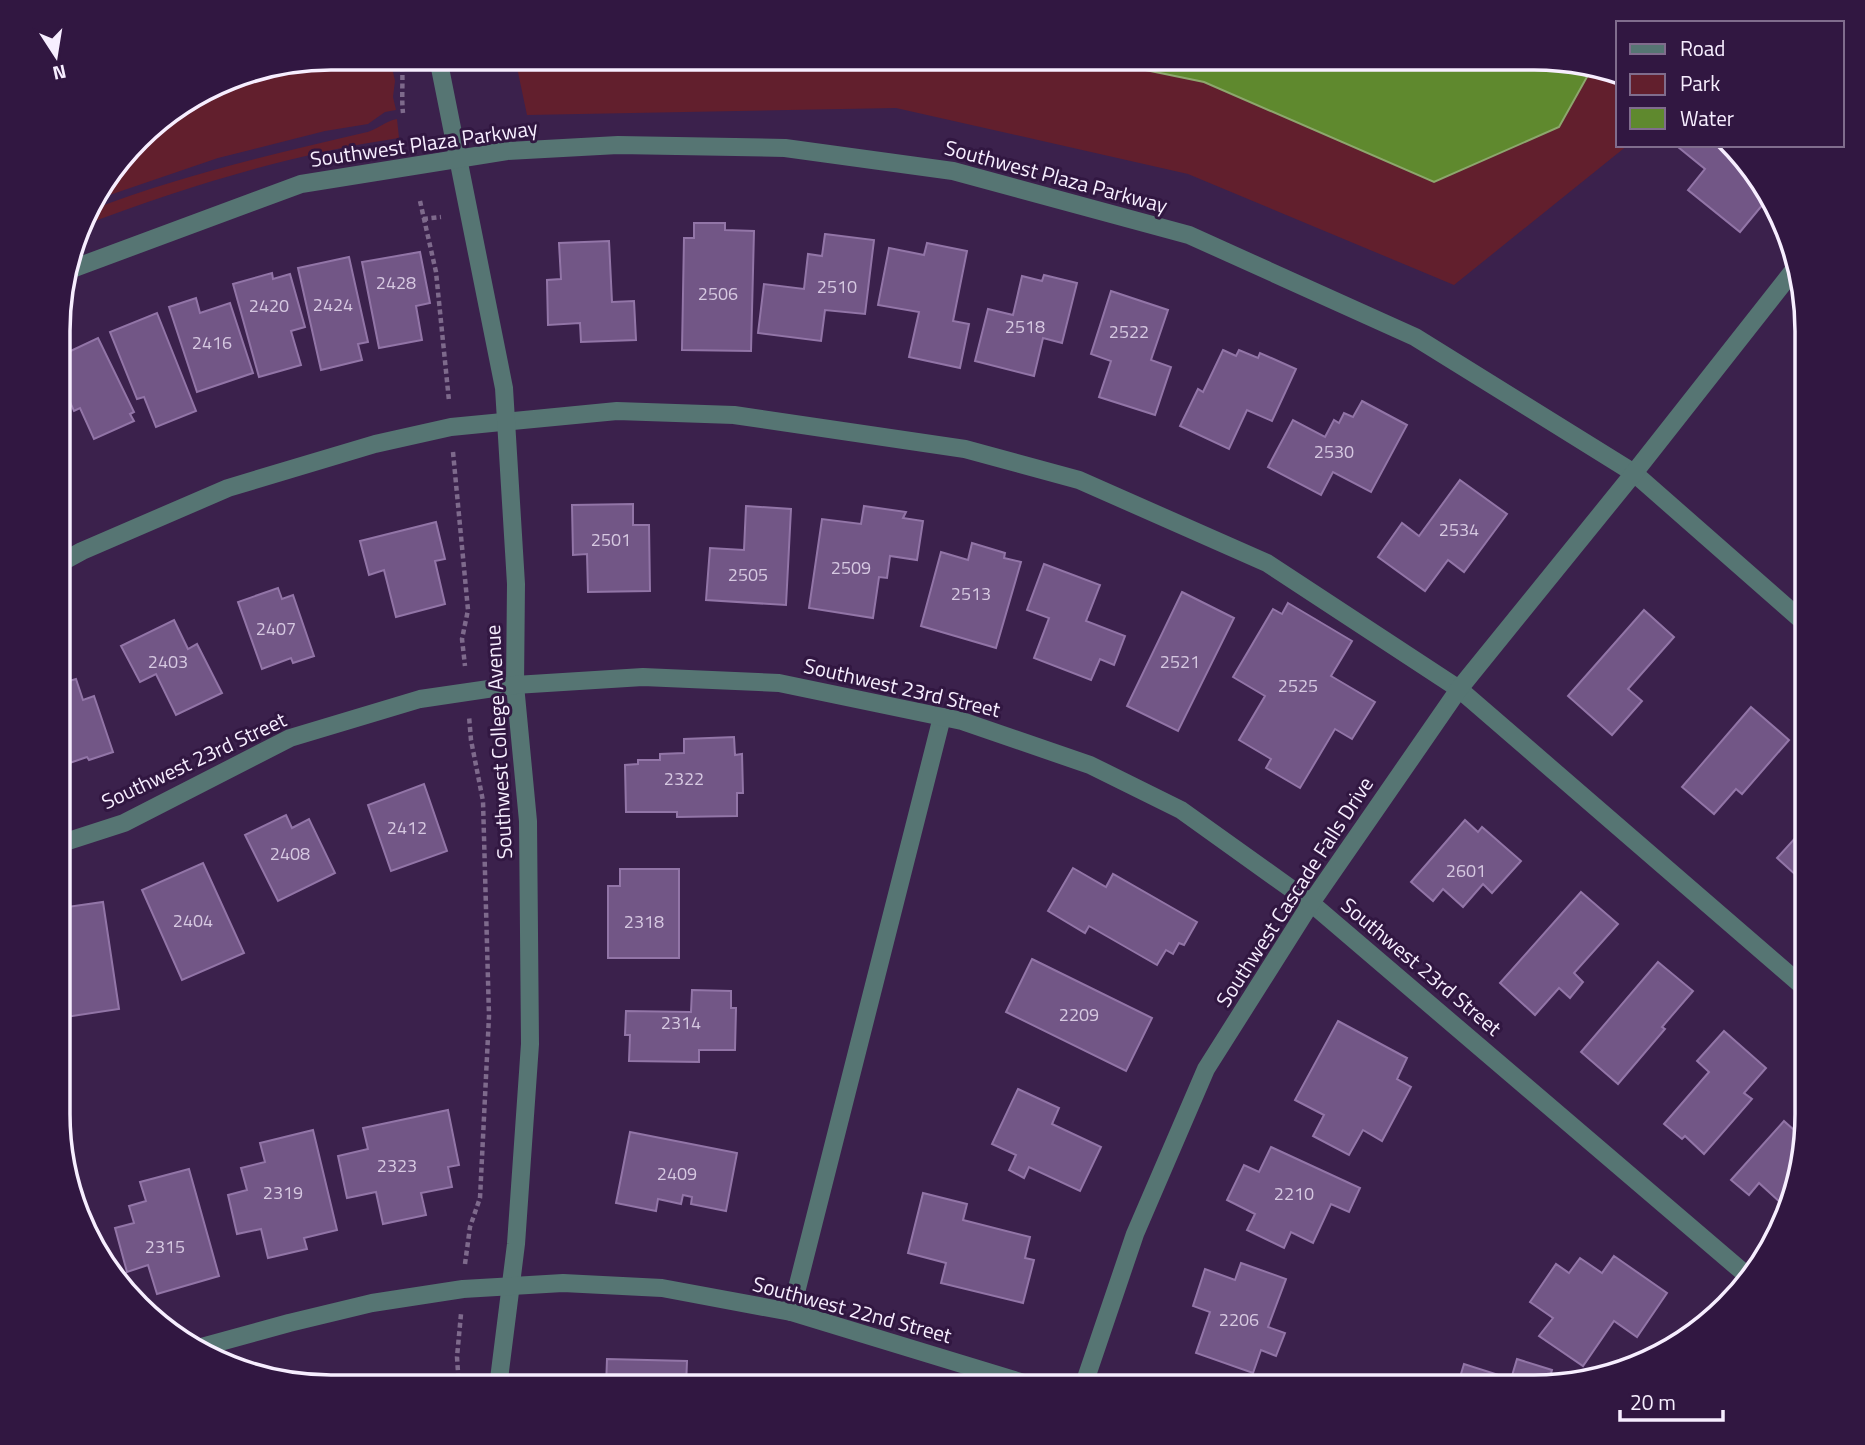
<svg xmlns="http://www.w3.org/2000/svg" width="1865" height="1445" viewBox="0 0 1865 1445" font-family="'Titillium Web',sans-serif">
<rect width="100%" height="100%" fill="#3b214c"/>
<g fill="#621f2d">
<path d="M331,58H390L395,81L393,97L396,110L385,112L368,124L325,131L218,158L92,201L94,195L151,125L243,72Z"/>
<path d="M515,58H1551L1618,74V145H1628L1454,285L1188,174L896,108L527,115Z"/>
<path d="M397,119L399,138C291,154 186,187 84,225L88,211C179,176 268,155 363,133C376,131 385,121 397,119Z"/>
</g>
<path fill="#5f892e" stroke="#8da76d" stroke-width="2" d="M1087,58H1551L1592,68L1559,127L1434,182L1204,82Z"/>
<g fill="#725686" stroke="#9275a7" stroke-width="2">
<path d="M1679,145H1729L1769,197L1740,232L1688,190L1705,169L1678,147Z"/>
<path d="M694,223H725V230L754,231L751,351L682,350L684,238H694Z"/>
<path d="M825,234L874,240L865,314L825,310L821,341L758,333L764,284L804,289L808,254L822,256Z"/>
<path d="M609,241L612,302L634,301L636,340L581,342L580,323L548,325L547,280L561,279L559,243Z"/>
<path d="M927,243L967,251L953,321L969,324L960,368L909,357L919,312L878,305L889,248L924,255Z"/>
<path d="M420,252L430,303L416,306L422,340L379,348L362,262Z"/>
<path d="M349,257L368,342L358,344L362,360L321,370L298,268Z"/>
<path d="M272,273L273,279L290,274L305,327L291,331L301,365L259,377L233,284Z"/>
<path d="M1044,275L1077,283L1062,343L1043,338L1034,376L975,361L988,309L1013,315L1022,276L1042,281Z"/>
<path d="M1111,291L1168,310L1151,360L1171,367L1155,415L1099,397L1111,361L1091,354Z"/>
<path d="M196,298L200,313L230,303L253,373L197,392L169,307Z"/>
<path d="M157,313L196,411L156,427L144,397L137,399L110,332Z"/>
<path d="M98,338L134,412L130,414L134,421L94,439L80,408L74,411L60,380V356Z"/>
<path d="M1223,350L1236,356L1239,350L1258,358L1260,353L1296,369L1272,421L1247,410L1229,449L1180,426L1198,389L1203,392Z"/>
<path d="M1362,401L1407,425L1371,492L1333,472L1321,495L1268,467L1293,420L1325,437L1334,420L1339,423L1344,413L1353,417Z"/>
<path d="M60,409L69,427L60,432Z"/>
<path d="M1460,480L1507,514L1464,572L1448,560L1425,591L1378,557L1402,523L1419,536Z"/>
<path d="M633,504V525H649L650,591L588,592L587,554L573,555L572,505Z"/>
<path d="M746,506L791,509L786,605L706,600L710,548L744,550Z"/>
<path d="M864,506L906,512L903,518L923,521L917,560L890,556L887,578L879,577L873,618L809,608L822,519L861,524Z"/>
<path d="M436,522L445,559L435,561L445,604L396,617L384,570L369,575L360,541Z"/>
<path d="M972,543L1005,553L1004,558L1021,562L996,648L921,626L941,552L968,560Z"/>
<path d="M1044,564L1100,585L1086,621L1125,636L1114,665L1100,659L1091,680L1034,658L1049,618L1027,610Z"/>
<path d="M278,588L282,599L293,595L314,656L293,663L291,658L262,669L238,602Z"/>
<path d="M1182,592L1234,618L1178,731L1127,706Z"/>
<path d="M1288,603L1352,641L1331,676L1375,702L1352,739L1335,729L1300,788L1266,768L1271,759L1239,740L1265,696L1233,677L1273,609L1282,614Z"/>
<path d="M1644,610L1674,637L1628,689L1642,701L1612,735L1568,696Z"/>
<path d="M174,620L188,649L197,644L222,693L176,715L156,674L140,682L121,646Z"/>
<path d="M76,679L83,700L94,696L113,752L89,760L87,757L61,766L59,684Z"/>
<path d="M1751,707L1789,740L1742,794L1736,789L1714,814L1682,787Z"/>
<path d="M734,737L735,755L742,754L743,793H737V816L677,817V812H626L625,765L638,764V760H660V754L684,753V739Z"/>
<path d="M424,784L447,851L391,871L368,805Z"/>
<path d="M286,815L292,828L309,819L335,873L278,901L245,835Z"/>
<path d="M1465,820L1478,832L1482,827L1521,861L1492,893L1483,884L1463,907L1443,889L1433,901L1411,882Z"/>
<path d="M1807,825V885L1777,858Z"/>
<path d="M203,863L244,953L182,980L142,890Z"/>
<path d="M1073,868L1106,887L1113,874L1197,922L1184,945L1179,943L1173,954L1166,950L1157,965L1089,926L1085,933L1048,911Z"/>
<path d="M620,869H679V958H608V886H620Z"/>
<path d="M1581,892L1618,924L1574,973L1583,982L1570,998L1559,988L1535,1015L1500,983Z"/>
<path d="M103,902L119,1009L59,1018V915L68,914L67,907Z"/>
<path d="M1032,959L1152,1018L1126,1071L1006,1012Z"/>
<path d="M1658,962L1693,991L1662,1027L1665,1029L1618,1084L1581,1052Z"/>
<path d="M692,990L731,991V1008H736L735,1050H699V1062L629,1061L630,1035H625L626,1011L691,1012Z"/>
<path d="M1338,1021L1407,1058L1397,1079L1411,1087L1382,1141L1363,1130L1349,1155L1313,1136L1324,1115L1295,1100Z"/>
<path d="M1724,1031L1766,1068L1744,1093L1752,1099L1704,1154L1685,1136L1682,1139L1664,1124L1709,1072L1697,1061Z"/>
<path d="M1018,1089L1059,1108L1052,1124L1101,1147L1080,1191L1029,1167L1024,1178L1009,1170L1016,1155L992,1144Z"/>
<path d="M448,1110L459,1165L448,1167L452,1187L421,1193L426,1215L383,1224L376,1192L347,1198L338,1156L368,1149L363,1128Z"/>
<path d="M1784,1121L1794,1130L1799,1124L1807,1130L1793,1189L1781,1203L1759,1183L1749,1195L1731,1180Z"/>
<path d="M313,1130L337,1230L304,1238L307,1249L268,1258L261,1229L237,1234L228,1195L247,1190L241,1168L265,1162L260,1143Z"/>
<path d="M630,1132L737,1153L726,1211L691,1204L692,1197L683,1195L681,1204L658,1199L656,1211L616,1203Z"/>
<path d="M1271,1147L1360,1188L1349,1212L1331,1204L1313,1243L1291,1232L1284,1248L1247,1230L1255,1214L1227,1200L1244,1165L1259,1172Z"/>
<path d="M189,1169L219,1276L157,1294L148,1265L127,1272L115,1228L134,1223L129,1206L146,1201L140,1182Z"/>
<path d="M923,1193L967,1204L963,1220L1030,1237L1025,1258L1034,1260L1023,1303L941,1283L946,1263L908,1253Z"/>
<path d="M1614,1256L1667,1293L1637,1337L1614,1321L1583,1366L1539,1336L1553,1318L1530,1302L1556,1264L1569,1273L1580,1258L1602,1273Z"/>
<path d="M1241,1263L1286,1279L1268,1327L1285,1333L1276,1356L1261,1350L1253,1373L1196,1353L1210,1312L1193,1306L1205,1269L1235,1280Z"/>
<path d="M607,1359L687,1361L686,1387H606Z"/>
<path d="M1517,1359L1552,1370L1550,1377L1564,1381L1534,1387H1457L1464,1364L1511,1379Z"/>
</g>
<g fill="none" stroke-linecap="round" stroke-linejoin="round">
<g stroke="#7e6a8c" stroke-width="4.5" stroke-dasharray="5 3.5" stroke-linecap="butt">
<path d="M401,58C404,76 401,95 403,113"/>
<path d="M420,201L436,272L449,401"/>
<path d="M423,219L441,217"/>
<path d="M453,452L468,610L462,639L465,666"/>
<path d="M465,1264L470,1227L480,1198L489,1016L483,801L471,740L469,716"/>
<path d="M459,1387L457,1357L461,1314"/>
</g>
<g stroke="#567573" stroke-width="18">
<path d="M60,563L82,551L228,488L375,444L451,427L617,411L734,415L965,449L1079,480L1267,563L1459,689L1807,990"/>
<path d="M791,1312L942,717"/>
</g>
<g stroke="#567573" stroke-width="18">
<path d="M438,58L504,388L516,584L515,685L528,821L530,1044L516,1244L498,1387"/>
<path d="M69,270L301,184L507,151L618,145L785,148L953,171L1189,235L1415,337L1634,473L1807,625"/>
<path d="M59,844L124,823L290,738L420,699L515,685L643,677L779,683L962,721L1090,765L1181,810L1311,903L1750,1278"/>
<path d="M198,1348L289,1323L372,1303L463,1289L563,1283L662,1288L791,1312L1037,1387"/>
<path d="M1083,1387L1135,1234L1206,1069L1311,903L1459,689L1634,473L1793,271"/>
</g>
</g>
<g text-anchor="middle" stroke-width="6" stroke-linejoin="round" paint-order="stroke">
<g font-size="18" fill="#d6c8e1">
<text x="396" y="289">2428</text>
<text x="837" y="293">2510</text>
<text x="718" y="300">2506</text>
<text x="333" y="311">2424</text>
<text x="269" y="312">2420</text>
<text x="1025" y="333">2518</text>
<text x="1129" y="338">2522</text>
<text x="212" y="349">2416</text>
<text x="1334" y="458">2530</text>
<text x="1459" y="536">2534</text>
<text x="611" y="546">2501</text>
<text x="851" y="574">2509</text>
<text x="748" y="581">2505</text>
<text x="971" y="600">2513</text>
<text x="276" y="635">2407</text>
<text x="168" y="668">2403</text>
<text x="1180" y="668">2521</text>
<text x="1298" y="692">2525</text>
<text x="684" y="785">2322</text>
<text x="407" y="834">2412</text>
<text x="290" y="860">2408</text>
<text x="1466" y="877">2601</text>
<text x="193" y="927">2404</text>
<text x="644" y="928">2318</text>
<text x="1079" y="1021">2209</text>
<text x="681" y="1029">2314</text>
<text x="397" y="1172">2323</text>
<text x="677" y="1180">2409</text>
<text x="283" y="1199">2319</text>
<text x="1294" y="1200">2210</text>
<text x="165" y="1253">2315</text>
<text x="1239" y="1326">2206</text>
</g>
<g font-size="21" fill="#f7eeff" stroke="#311741">
<text transform="translate(424 144) rotate(-8)" y="7">Southwest Plaza Parkway</text>
<text transform="translate(1056 177) rotate(15)" y="7">Southwest Plaza Parkway</text>
<text transform="translate(902 688) rotate(13)" y="7">Southwest 23rd Street</text>
<text transform="translate(499 742) rotate(-93)" y="7">Southwest College Avenue</text>
<text transform="translate(194 761) rotate(-25)" y="7">Southwest 23rd Street</text>
<text transform="translate(1295 892) rotate(-57)" y="7">Southwest Cascade Falls Drive</text>
<text transform="translate(1421 967) rotate(40)" y="7">Southwest 23rd Street</text>
<text transform="translate(852 1310) rotate(15)" y="7">Southwest 22nd Street</text>
</g>
</g>
<path d="M0 0H1865V1445H0ZM331 70H1534A261 261 0 0 1 1795 331V1114A261 261 0 0 1 1534 1375H331A261 261 0 0 1 70 1114V331A261 261 0 0 1 331 70Z" fill="#311741" fill-rule="evenodd"/>
<path fill="none" stroke="#f7eeff" stroke-width="3.5" d="M331 70H1534A261 261 0 0 1 1795 331V1114A261 261 0 0 1 1534 1375H331A261 261 0 0 1 70 1114V331A261 261 0 0 1 331 70Z"/>
<rect x="1616" y="21" width="228" height="126" fill="#311741" stroke="#806d8d" stroke-width="2"/>
<rect x="1630" y="44" width="35" height="10" fill="#567573" stroke="#806d8d" stroke-width="2"/>
<text x="1680" y="56" font-size="21" fill="#f7eeff">Road</text>
<rect x="1630" y="74" width="35" height="21" fill="#621f2d" stroke="#806d8d" stroke-width="2"/>
<text x="1680" y="91" font-size="21" fill="#f7eeff">Park</text>
<rect x="1630" y="108" width="35" height="21" fill="#5f892e" stroke="#806d8d" stroke-width="2"/>
<text x="1680" y="126" font-size="21" fill="#f7eeff">Water</text>
<g transform="translate(56 56) rotate(168)" stroke="#311741" stroke-width="5" paint-order="stroke">
<path d="M0-5L12 26L0 18L-12 26Z" fill="#f7eeff"/>
<text y="-10" font-size="19" font-weight="bold" text-anchor="middle" fill="#f7eeff">N</text>
</g>
<path d="M1620 1410v10h103v-10" fill="none" stroke="#f7eeff" stroke-width="3.5"/>
<text x="1630" y="1410" font-size="21" fill="#f7eeff" stroke="#311741" stroke-width="5" paint-order="stroke">20 m</text>
</svg>
